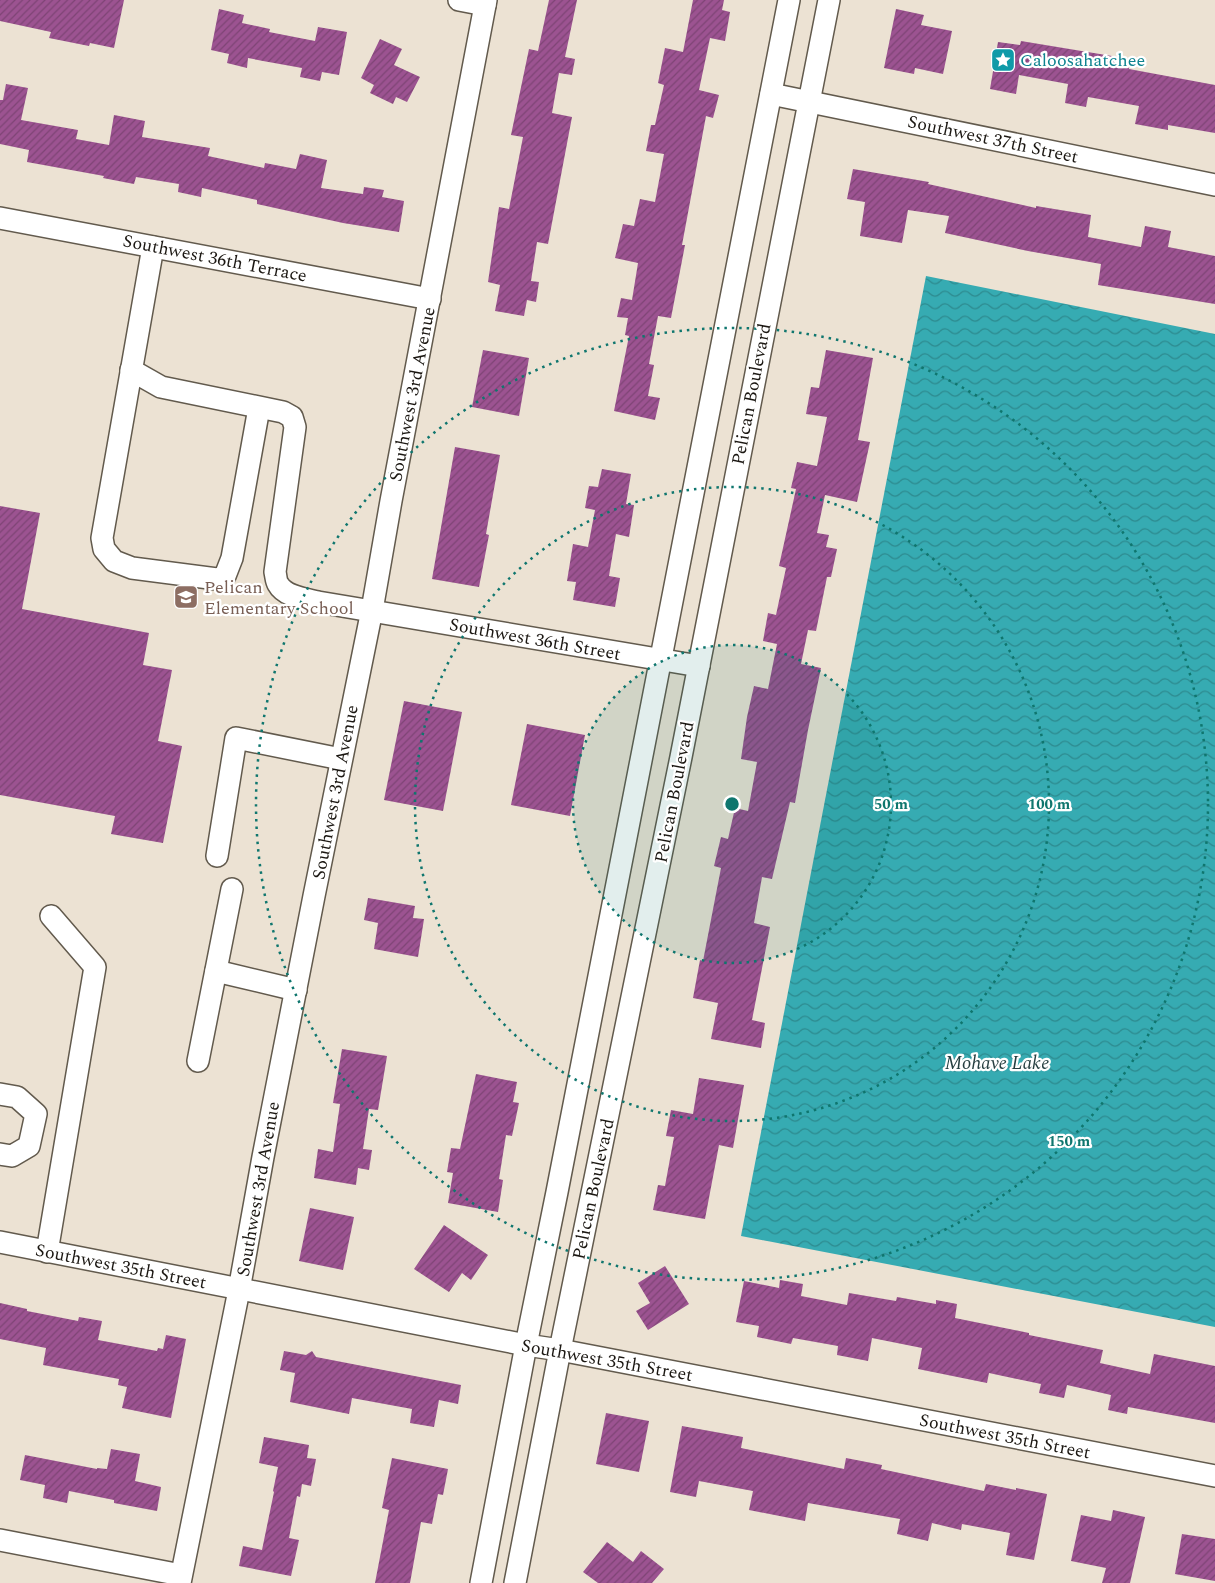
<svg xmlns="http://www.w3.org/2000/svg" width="1215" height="1583" viewBox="0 0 1215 1583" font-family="Spectral,serif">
<defs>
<pattern id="water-waves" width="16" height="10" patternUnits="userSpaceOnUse" patternTransform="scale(1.25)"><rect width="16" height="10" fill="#36abb2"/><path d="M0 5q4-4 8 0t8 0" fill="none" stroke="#2d8a8f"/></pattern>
<pattern id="building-hatch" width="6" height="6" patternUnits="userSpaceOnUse" patternTransform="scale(1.25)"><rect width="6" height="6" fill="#9c5391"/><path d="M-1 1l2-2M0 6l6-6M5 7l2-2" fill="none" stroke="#7e4475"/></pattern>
</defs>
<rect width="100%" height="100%" fill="#ece2d3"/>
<path fill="url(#water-waves)" d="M926,276L1215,334V1327L741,1236Z"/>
<g fill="url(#building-hatch)">
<path d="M0,0H124L114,48L90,43L89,46L49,38L51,32L0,21Z"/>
<path d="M549,0H577L565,57L575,59L572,75L559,73L552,113L572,117L548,244L537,242L531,281L539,282L536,302L527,300L524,316L495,311L500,285L488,282L499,207L509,209L523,137L511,135L529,49L538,51Z"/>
<path d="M693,0H724L722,10L730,12L725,41L710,38L699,90L719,95L713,118L706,116L682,245H685L671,318L658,316L649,364L654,365L648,396L660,398L655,420L614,411L629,336L625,335L628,318L617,317L621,298L632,300L638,263L615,258L623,224L634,226L640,199L655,202L664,154L646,151L651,125H655L664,85L658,83L665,48L683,52Z"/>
<path d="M219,9L244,15L242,23L270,29L269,32L315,41L318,27L347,32L339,75L322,72L320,81L300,77L302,68L263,61L248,58L247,68L227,63L229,54L211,50Z"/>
<path d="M896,9L924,15L921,25L952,31L943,74L915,68L914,74L884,68Z"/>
<path d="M380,39L402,49L394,65L420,77L407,102L396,97L393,104L370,93L374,85L361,78Z"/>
<path d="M1021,41L1130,59L1129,69L1215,85V133L1168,125V130L1135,124L1139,106L1088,97L1086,107L1065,103L1068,84L1019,75L1016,94L990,89L998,42L1020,45Z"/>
<path d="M6,84L28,88L21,120L78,130L76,139L109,145L114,115L145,121L142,137L210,148L208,156L264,168L265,163L296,169L300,154L327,160L321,188L363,194L364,187L384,190L382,197L404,201L399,232L343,223L257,204V200L202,188L201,197L178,192L179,184L136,177L134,184L103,178L104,176L27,162L29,150L0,144V100H3Z"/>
<path d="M853,169L929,182L928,184L1036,208V206L1091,215L1088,237L1141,247L1145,226L1171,231L1168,247L1215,256V304L1098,285L1101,264L1028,251L945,233L949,216L908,210L902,243L860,236L865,202L847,199Z"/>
<path d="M483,350L529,358L519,416L472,407Z"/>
<path d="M826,350L873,358L858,440L870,442L857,502L825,495L817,533L829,535L826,547L837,549L831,577H827L816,631L808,630L801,664L821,668L808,730L795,803L790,802L772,879L762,877L754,923L770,927L752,1020L765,1023L761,1048L711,1039L718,1003L693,998L700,960L703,961L721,868L714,866L721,837L728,839L735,808L748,811L757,762L741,759L747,717L754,686L768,689L777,644L763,641L768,613L776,615L786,568L779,566L796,489L791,488L797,462L817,466L827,417L806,414L811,387L819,388Z"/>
<path d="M455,447L500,455L486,534L489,535L479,587L432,579Z"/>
<path d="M602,469L631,474L626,504L634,505L629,537L616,534L609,576L620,578L615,607L573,600L576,582L567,581L573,544L588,547L595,510L585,508L589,486L598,487Z"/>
<path d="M0,506L40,513L22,609L149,633L143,665L172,670L158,741L182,746L163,843L111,834L115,816L0,795Z"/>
<path d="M404,701L462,712L443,811L384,800Z"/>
<path d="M527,724L585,735L570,816L511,805Z"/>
<path d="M368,898L415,906L413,918L424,919L418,957L374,949L378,923L364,920Z"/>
<path d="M342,1049L387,1056L378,1110L369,1109L363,1149L372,1150L369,1170L358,1168L356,1185L314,1178L318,1149L333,1152L340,1104L333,1103Z"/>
<path d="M476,1074L517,1082L513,1102L519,1103L512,1136L506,1135L499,1179L503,1180L498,1212L448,1203L453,1173L447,1172L451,1148L460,1149Z"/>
<path d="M699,1078L744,1085L733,1148L719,1145L705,1219L653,1210L658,1185L665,1186L674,1137L666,1136L671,1110L693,1114Z"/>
<path d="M310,1208L354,1217L343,1270L299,1261Z"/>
<path d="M444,1225L488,1255L471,1280L462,1273L449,1292L414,1269Z"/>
<path d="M665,1266L689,1304L648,1330L636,1311L650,1303L638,1283Z"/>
<path d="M780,1280L803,1284L801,1296L847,1305L849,1293L896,1301L897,1297L936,1304V1300L957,1304L955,1318L1029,1333V1335L1103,1350L1100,1363L1150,1374L1154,1354L1215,1366V1423L1128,1407L1127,1414L1108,1410L1111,1395L1067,1385L1064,1398L1039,1393L1041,1384L989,1373L987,1383L918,1369L922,1348L872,1338L868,1361L837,1355L838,1346L793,1338L791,1344L757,1337L759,1326L736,1322L744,1281L779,1288Z"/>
<path d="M0,1303L27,1309V1311L78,1321L79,1317L102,1321L98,1340L157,1351L158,1348L163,1349L166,1335L186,1339L171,1418L122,1408L127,1387L118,1385L119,1379L43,1365L46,1348L0,1339Z"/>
<path d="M284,1351L306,1355L312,1351L316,1357L461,1385L458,1404L439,1400L434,1427L410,1423L412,1409L352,1398L349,1414L290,1402L295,1373L280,1370Z"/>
<path d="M606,1413L649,1421L639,1472L596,1464Z"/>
<path d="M682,1426L743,1437L741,1448L844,1469L846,1458L882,1465L881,1469L984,1491L986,1484L1016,1490V1488L1047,1494L1034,1560L1006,1555L1010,1533L962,1524L961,1530L932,1523L928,1541L897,1534L900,1519L808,1503L805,1521L749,1510L753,1491L699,1481L696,1497L670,1492Z"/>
<path d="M264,1437L309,1445L307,1458L316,1459L311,1486L302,1484L300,1497L297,1496L289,1538L299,1540L291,1576L239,1566L243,1546L262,1550L274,1492L273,1491L278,1467L259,1463Z"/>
<path d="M111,1449L140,1454L135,1481L161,1487L157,1511L114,1503V1500L69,1491L67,1503L43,1498L45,1485L20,1480L25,1455L97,1469V1468L107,1469Z"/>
<path d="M392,1458L448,1469L443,1495L438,1494L432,1524L421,1522L410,1583H375L389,1510L382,1508Z"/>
<path d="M1113,1510L1145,1517L1130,1583H1102L1106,1568L1071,1561L1081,1515L1111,1521Z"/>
<path d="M1182,1534L1215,1539V1581L1175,1574Z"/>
<path d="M607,1542L633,1562L641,1551L664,1569L652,1583H598L583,1572Z"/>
</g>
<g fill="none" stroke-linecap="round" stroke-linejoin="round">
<defs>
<g id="minor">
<path d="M459,0L485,5"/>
<path d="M771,94L1215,185"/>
<path d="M0,218L430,299"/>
<path d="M153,247L102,538L104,549L114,561L132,568L217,579L225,576L232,558L259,408"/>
<path d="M131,370L161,387L283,412L292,417L295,427L275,572C276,576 276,581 278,584C285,597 306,599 318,602L699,666"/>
<path d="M217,856L236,738L341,759"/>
<path d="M216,971L296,990"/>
<path d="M198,1061L232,889"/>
<path d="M0,1094L17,1097L36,1114L29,1146L12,1156L0,1154"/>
<path d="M0,1242L526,1345L560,1350L1215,1476"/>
<path d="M47,1252L95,967L51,916"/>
<path d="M0,1540L181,1575"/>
<path d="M180,1583L239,1290L263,1157L314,896L372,610L391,501L486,0"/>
<path d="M481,1583L526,1345L557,1192L789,0"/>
<path d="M515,1583L560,1350L681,757L829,0"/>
</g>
</defs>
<use href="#minor" stroke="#625a4d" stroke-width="24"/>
<use href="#minor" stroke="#fff" stroke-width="21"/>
</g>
<circle cx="732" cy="804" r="159" fill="#0f766e" fill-opacity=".12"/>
<g fill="none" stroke="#0f766e" stroke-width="2.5" stroke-dasharray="2.5 5">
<circle cx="732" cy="804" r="159"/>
<circle cx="732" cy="804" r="317"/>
<circle cx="732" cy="804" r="476"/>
</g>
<defs>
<symbol id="sight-square" viewBox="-11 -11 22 22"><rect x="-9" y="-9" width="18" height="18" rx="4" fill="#0f9aa8" stroke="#fff"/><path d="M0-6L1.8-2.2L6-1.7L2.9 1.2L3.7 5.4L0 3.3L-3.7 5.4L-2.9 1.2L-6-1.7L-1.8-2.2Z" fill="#fff"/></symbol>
<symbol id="school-square" viewBox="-11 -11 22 22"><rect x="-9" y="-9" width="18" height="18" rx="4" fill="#8d6e63" stroke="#fff"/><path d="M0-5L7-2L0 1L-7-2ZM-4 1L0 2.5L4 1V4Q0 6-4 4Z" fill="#fff"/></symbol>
</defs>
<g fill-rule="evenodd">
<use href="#sight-square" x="989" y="46" width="28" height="28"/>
<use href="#school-square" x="172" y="583" width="28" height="28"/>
</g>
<g text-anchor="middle" stroke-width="4.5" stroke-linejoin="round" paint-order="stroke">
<g font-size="18" fill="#0d838f" stroke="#fff" text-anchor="start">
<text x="1020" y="66">Caloosahatchee</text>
</g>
<g font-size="18" fill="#1b1712" stroke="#fff">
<text transform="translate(993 139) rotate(12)" y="6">Southwest 37th Street</text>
<text transform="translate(215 258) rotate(11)" y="6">Southwest 36th Terrace</text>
<text transform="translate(412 394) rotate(-79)" y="6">Southwest 3rd Avenue</text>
<text transform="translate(751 394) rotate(-79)" y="6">Pelican Boulevard</text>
<text transform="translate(535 639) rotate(10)" y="6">Southwest 36th Street</text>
<text transform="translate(335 792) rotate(-79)" y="6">Southwest 3rd Avenue</text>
<text transform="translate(674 792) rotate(-79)" y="6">Pelican Boulevard</text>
<text transform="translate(258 1189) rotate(-80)" y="6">Southwest 3rd Avenue</text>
<text transform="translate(593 1189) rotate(-78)" y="6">Pelican Boulevard</text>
<text transform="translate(121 1266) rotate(11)" y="6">Southwest 35th Street</text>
<text transform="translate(607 1360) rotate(10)" y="6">Southwest 35th Street</text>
<text transform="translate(1005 1436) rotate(11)" y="6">Southwest 35th Street</text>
</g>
<g font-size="18" fill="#785e54" stroke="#fff" text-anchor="start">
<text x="204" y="593">Pelican<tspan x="204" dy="21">Elementary School</tspan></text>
</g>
<g font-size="19" font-style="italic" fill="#263f41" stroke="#fff">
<text x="997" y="1069">Mohave Lake</text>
</g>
</g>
<circle cx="732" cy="804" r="8" fill="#0f766e" stroke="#fff" stroke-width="2.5"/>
<g font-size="15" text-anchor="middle" font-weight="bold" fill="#0f766e" stroke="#fff" stroke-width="4.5" stroke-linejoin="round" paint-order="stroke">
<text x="891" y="809">50 m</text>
<text x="1049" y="809">100 m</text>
<text x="1069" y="1146">150 m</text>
</g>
</svg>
